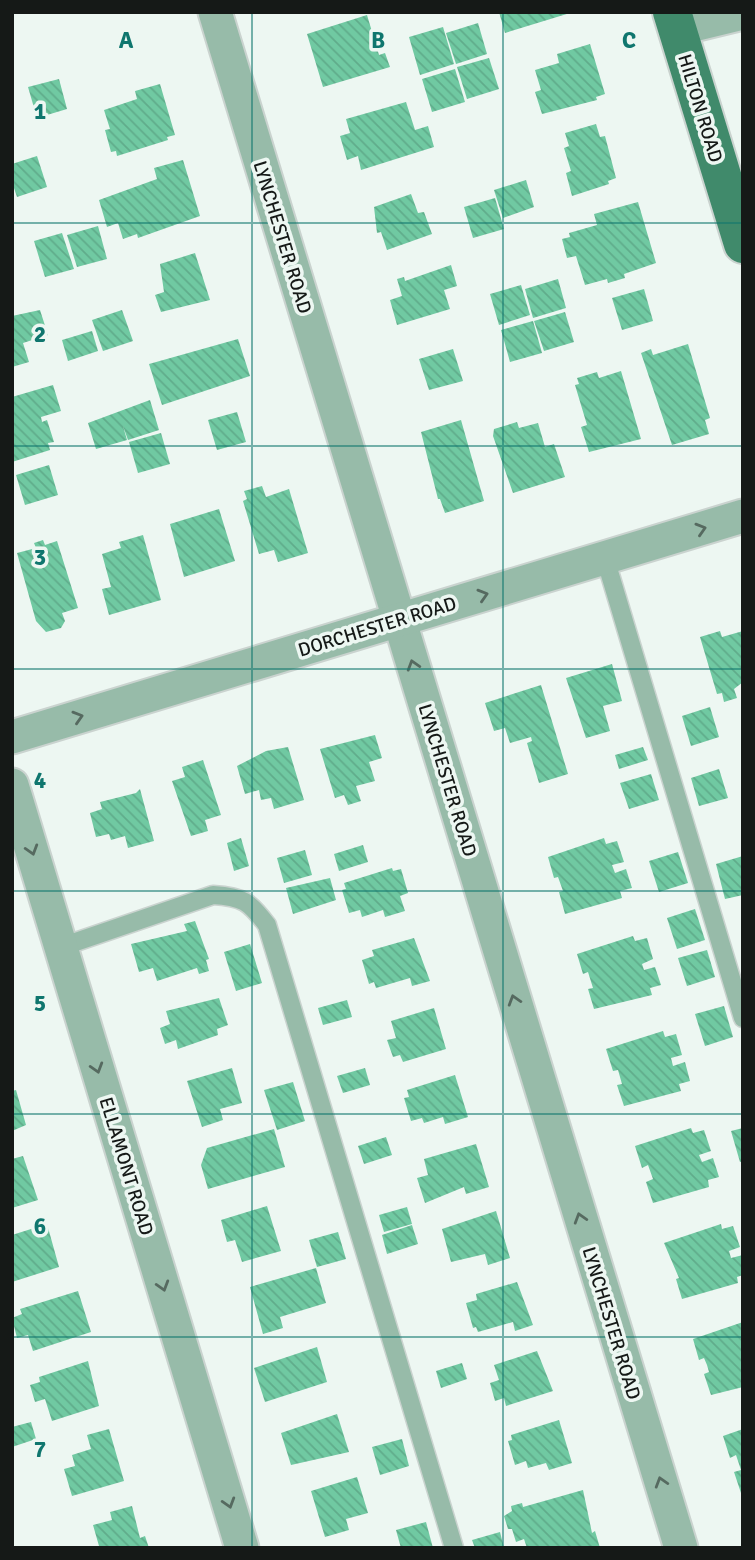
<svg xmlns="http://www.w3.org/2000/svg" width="755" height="1560" viewBox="0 0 755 1560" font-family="Signika,sans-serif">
<defs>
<pattern id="building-back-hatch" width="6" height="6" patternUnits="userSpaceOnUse" patternTransform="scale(1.75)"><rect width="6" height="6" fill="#70c9a2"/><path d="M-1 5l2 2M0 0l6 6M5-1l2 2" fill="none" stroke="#60ac8b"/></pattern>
</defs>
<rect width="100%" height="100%" fill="#edf7f2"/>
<g fill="url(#building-back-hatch)">
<path d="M499,12H570V13L505,33Z"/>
<path d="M367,15L379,55L385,53L390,67L323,87L307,34Z"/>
<path d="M478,23L487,54L456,64L446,33Z"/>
<path d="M443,27L454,64L420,75L409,37Z"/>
<path d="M590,44L605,94L596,97L597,100L542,114L535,92L541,90L535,70L559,63L557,54Z"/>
<path d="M489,58L499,89L467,99L457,67Z"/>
<path d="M455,69L465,102L432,112L422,79Z"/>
<path d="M59,79L67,109L37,118L28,87Z"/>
<path d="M160,84L175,135L167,137L168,140L117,156L116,151L111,152L105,130L110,129L104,110L137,99L135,91Z"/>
<path d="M406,102L415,130L428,126L434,147L361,170L358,156L347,160L340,136L350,133L346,119Z"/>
<path d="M596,124L600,137L605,136L616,178L608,181L609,184L572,196L566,173L571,171L564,148L569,146L565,133Z"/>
<path d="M37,156L47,187L17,197L12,182V164Z"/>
<path d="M183,160L200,216L138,238L137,234L123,239L118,223L107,227L99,200L157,179L154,168Z"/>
<path d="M526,180L534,207L503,218L494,190Z"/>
<path d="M411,194L418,213L424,212L432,234L387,250L381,232L377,233L374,207Z"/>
<path d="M495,198L504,229L473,238L464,207Z"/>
<path d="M638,202L656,263L624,274L625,278L608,283L607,279L585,285L576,256L567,258L562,239L570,237L569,233L597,225L594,214Z"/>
<path d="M98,226L107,259L77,267L67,235Z"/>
<path d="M62,233L74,269L45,277L34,241Z"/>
<path d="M195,253L210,300L161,312L155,295L164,292L160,264Z"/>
<path d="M451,265L457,286L444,290L450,309L397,325L390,300L402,296L397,279L404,277L405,281Z"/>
<path d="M558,279L566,308L533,318L525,289Z"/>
<path d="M521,285L530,315L499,325L490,294Z"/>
<path d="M644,289L653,321L622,330L612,298Z"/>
<path d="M40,310L48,335L23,343L29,362L12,367V316Z"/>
<path d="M122,310L133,341L103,351L92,320Z"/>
<path d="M565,312L574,342L544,351L534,321Z"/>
<path d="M533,321L542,353L510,362L501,330Z"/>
<path d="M92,331L98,351L68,361L62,340Z"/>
<path d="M238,339L250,376L162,405L149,364Z"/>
<path d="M688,344L710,418L705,420L709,434L672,445L641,353L651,349L653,355Z"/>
<path d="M453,349L463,381L429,390L419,359Z"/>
<path d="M621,371L641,439L589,452L581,427L587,425L575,385L579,384L577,378L597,372L599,378Z"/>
<path d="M53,385L61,411L41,417L42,422L47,420L54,442L48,443L50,450L12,462V397Z"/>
<path d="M150,400L159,430L128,440L123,426L127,440L96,449L88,423Z"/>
<path d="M237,412L246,442L217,450L208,420Z"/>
<path d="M461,420L484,501L445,513L440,499H438L421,432Z"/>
<path d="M517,422L519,428L538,423L545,447L554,444L565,477L513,493L493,436L494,429Z"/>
<path d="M161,433L170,464L138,473L129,442Z"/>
<path d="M49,465L58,495L25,505L16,475Z"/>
<path d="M262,486L266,497L289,489L308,553L278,562L274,550L259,554L243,501L247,499L244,491Z"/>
<path d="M219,509L235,561L184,577L170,524Z"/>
<path d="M143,535L161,600L109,615L102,589L111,587L102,554L121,548L119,542Z"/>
<path d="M43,540L45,545L57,541L78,608L62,613L65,621L61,628L46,632L36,621L17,553L36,548L34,543Z"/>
<path d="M720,631L722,637L743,631V682L734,689L737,698L724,702L722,693L717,694L700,637Z"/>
<path d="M612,664L622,701L603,706L610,731L586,738L566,678Z"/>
<path d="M541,685L568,774L539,783L527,743L532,741L531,737L510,743L505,728L494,731L485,703Z"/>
<path d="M710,707L719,737L691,746L682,716Z"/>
<path d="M375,735L382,758L369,762L375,781L356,786L361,801L348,805L344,795L335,798L320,749Z"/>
<path d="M288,747L304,800L274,809L271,798L261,800L259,790L245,794L237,766L266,751Z"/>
<path d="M643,747L648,760L619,769L615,755Z"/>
<path d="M203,760L221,815L205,820L208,831L191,836L172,781L185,777L182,767Z"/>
<path d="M719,769L728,798L699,806L691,778Z"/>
<path d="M651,774L659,800L629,809L620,783Z"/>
<path d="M140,789L154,841L128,848L125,836L111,840L109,834L96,837L90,813L102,809L100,802L136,793Z"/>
<path d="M241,838L249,866L234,871L227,843Z"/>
<path d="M604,838L606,844L617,841L624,862L612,865L615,873L626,869L632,888L620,891L622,898L565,914L559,892L563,891L558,877L554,878L548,857Z"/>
<path d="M363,845L368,862L339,871L334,854Z"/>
<path d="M305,850L312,875L284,883L277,858Z"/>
<path d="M678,852L688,883L659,892L649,861Z"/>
<path d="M743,856V895L725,899L716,864Z"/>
<path d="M392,868L393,871L401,869L408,893L400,896L405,911L385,917L383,910L362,917L360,910L349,913L342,890L346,889L344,883Z"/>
<path d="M330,878L336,900L293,914L286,888Z"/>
<path d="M695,909L705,940L677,949L667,918Z"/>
<path d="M195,921L209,959L206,960L209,971L199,974L197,968L157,981L153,968L139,972L131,944L187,931L184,924Z"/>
<path d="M633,936L635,941L647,938L653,959L642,964L644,970L655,967L661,985L650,988L652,995L594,1009L588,989L593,988L588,972L583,974L577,954Z"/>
<path d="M414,938L430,981L412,986L410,978L376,988L374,982L369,984L362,960L374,956L372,950Z"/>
<path d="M250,944L262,983L236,991L224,952Z"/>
<path d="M707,950L715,977L687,986L678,958Z"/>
<path d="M219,998L228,1025L217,1029L218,1035L178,1049L176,1040L165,1044L160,1028L170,1024L166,1011Z"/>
<path d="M347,1000L352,1017L323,1025L318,1008Z"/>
<path d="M724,1006L733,1037L705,1046L695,1014Z"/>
<path d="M434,1008L446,1049L403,1062L400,1055L393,1057L387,1040L396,1038L391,1021Z"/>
<path d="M663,1031L665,1037L676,1034L682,1055L671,1058L673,1066L685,1062L690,1081L679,1084L681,1091L624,1106L617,1085L622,1084L618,1070L613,1071L606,1049Z"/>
<path d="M232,1068L242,1103L220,1109L223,1120L202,1127L187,1081Z"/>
<path d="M365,1068L370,1085L343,1093L337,1076Z"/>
<path d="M455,1075L468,1117L445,1124L443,1117L424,1123L422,1118L411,1121L404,1098L409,1097L407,1090Z"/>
<path d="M293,1082L305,1121L277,1130L264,1090Z"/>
<path d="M16,1090L26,1125L12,1131V1091Z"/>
<path d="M691,1128L693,1133L704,1130L711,1151L699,1155L702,1162L713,1158L719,1177L708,1180L709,1187L653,1203L646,1182L653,1179L648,1165L642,1168L635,1146Z"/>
<path d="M743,1128V1161L740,1162L731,1131Z"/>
<path d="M274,1129L285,1167L208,1189L201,1165L207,1148Z"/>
<path d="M386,1137L392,1155L364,1164L358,1146Z"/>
<path d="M476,1144L489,1187L466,1194L464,1187L425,1203L417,1178L428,1175L424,1159Z"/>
<path d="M23,1156L38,1200L12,1208V1159Z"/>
<path d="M267,1206L281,1251L242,1262L235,1240L227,1242L221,1220Z"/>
<path d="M407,1207L412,1224L384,1232L379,1215Z"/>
<path d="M496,1211L510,1258L488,1265L485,1254L451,1262L442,1229Z"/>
<path d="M47,1224L59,1267L12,1282V1235Z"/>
<path d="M721,1224L722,1229L733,1226L740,1247L729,1251L731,1258L743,1255V1275L737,1277L738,1283L682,1299L676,1279L679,1278L664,1243Z"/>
<path d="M412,1225L418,1244L387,1254L382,1235Z"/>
<path d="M338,1232L346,1259L317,1267L309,1240Z"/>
<path d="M316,1268L326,1303L280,1317L283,1328L263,1334L250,1287Z"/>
<path d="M517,1282L533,1325L515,1331L513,1322L478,1332L476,1327L473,1328L466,1303L477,1300L476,1294Z"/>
<path d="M78,1291L91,1332L33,1351L28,1335L17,1338L12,1318L22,1314L20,1309Z"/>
<path d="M743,1322V1387L711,1395L704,1374L709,1372L707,1365L704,1358L699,1360L693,1339Z"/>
<path d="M317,1347L327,1382L265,1402L254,1368Z"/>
<path d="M537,1351L553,1391L506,1406L504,1398L495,1401L490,1383L499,1380L494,1365Z"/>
<path d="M88,1361L99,1406L52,1421L45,1399L35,1402L30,1385L40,1382L39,1377Z"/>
<path d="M462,1363L467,1379L441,1388L436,1371Z"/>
<path d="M337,1414L349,1452L291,1465L281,1433Z"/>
<path d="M559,1420L572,1463L549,1470L546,1463L528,1468L526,1461L515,1465L508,1441L512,1440L511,1435Z"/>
<path d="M31,1422L36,1439L12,1447V1427Z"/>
<path d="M109,1429L124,1481L72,1496L64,1469L75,1466L72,1455L91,1449L87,1435Z"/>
<path d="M743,1429V1493H741L734,1472L741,1470L736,1455L730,1458L723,1436Z"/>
<path d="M402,1439L409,1466L380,1475L372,1447Z"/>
<path d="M357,1477L368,1513L346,1519L349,1530L325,1537L311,1491Z"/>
<path d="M583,1490L592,1533L595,1531L600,1548H527L524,1539L516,1542L512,1529H508L504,1516L512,1511L511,1506L522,1503L523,1507Z"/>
<path d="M132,1506L140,1538L145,1536L149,1548H94L99,1546L93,1525L112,1520L110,1512Z"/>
<path d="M426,1522L433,1548H401L396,1530Z"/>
<path d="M500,1532L504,1548H475L472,1540Z"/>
</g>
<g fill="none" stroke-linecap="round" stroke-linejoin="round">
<defs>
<g id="service">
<path d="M605,558L743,1018"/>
<path d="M61,947L213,895C243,897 249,901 267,925L454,1548"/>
</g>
<g id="minor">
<path d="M215,12L681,1548"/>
<path d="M677,29L743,13"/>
<path d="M12,737L743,516"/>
<path d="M12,785L242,1548"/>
</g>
<path id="primary" d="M672,12L743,244"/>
</defs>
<use href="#service" stroke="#cad3cf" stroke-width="21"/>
<use href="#minor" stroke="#cad3cf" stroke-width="37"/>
<use href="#primary" stroke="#cad3cf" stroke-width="42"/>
<use href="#service" stroke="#97bba9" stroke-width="18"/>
<use href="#minor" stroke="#97bba9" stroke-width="33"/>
<use href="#primary" stroke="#408a6b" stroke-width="38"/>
</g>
<defs><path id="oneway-chevron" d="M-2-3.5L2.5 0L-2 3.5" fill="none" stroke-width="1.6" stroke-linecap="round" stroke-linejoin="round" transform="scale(1.75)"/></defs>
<g stroke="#566a60">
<use href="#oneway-chevron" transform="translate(701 529) rotate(-17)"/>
<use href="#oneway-chevron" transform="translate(483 595) rotate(-17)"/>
<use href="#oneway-chevron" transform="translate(413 665) rotate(-107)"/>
<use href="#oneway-chevron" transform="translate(78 717) rotate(-17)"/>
<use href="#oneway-chevron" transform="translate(32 850) rotate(73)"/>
<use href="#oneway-chevron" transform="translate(514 1000) rotate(-107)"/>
<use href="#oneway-chevron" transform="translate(97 1068) rotate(73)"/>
<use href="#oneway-chevron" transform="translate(580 1218) rotate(-107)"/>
<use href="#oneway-chevron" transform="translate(163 1286) rotate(73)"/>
<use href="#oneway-chevron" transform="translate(661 1482) rotate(-107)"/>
<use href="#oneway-chevron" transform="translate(229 1503) rotate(73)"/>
</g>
<path fill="none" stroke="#0f766e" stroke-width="2" stroke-opacity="0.55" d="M252,12V1548M503,12V1548M12,223H743M12,446H743M12,669H743M12,891H743M12,1114H743M12,1337H743"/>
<g text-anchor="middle" stroke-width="7" stroke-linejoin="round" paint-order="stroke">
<g font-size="19" fill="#151917" stroke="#edf7f2">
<text transform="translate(701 108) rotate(73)" y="7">HILTON ROAD</text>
<text transform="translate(283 237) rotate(73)" y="7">LYNCHESTER ROAD</text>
<text transform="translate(377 626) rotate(-17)" y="7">DORCHESTER ROAD</text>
<text transform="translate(448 780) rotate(73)" y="7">LYNCHESTER ROAD</text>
<text transform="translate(127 1166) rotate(73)" y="7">ELLAMONT ROAD</text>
<text transform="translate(612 1323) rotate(73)" y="7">LYNCHESTER ROAD</text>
</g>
</g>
<g font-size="23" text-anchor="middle" font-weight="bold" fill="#0f766e" stroke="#edf7f2" stroke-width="7" stroke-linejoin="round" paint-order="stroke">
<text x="126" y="48">A</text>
<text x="378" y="48">B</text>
<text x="629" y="48">C</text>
<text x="40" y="119">1</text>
<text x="40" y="342">2</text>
<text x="40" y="565">3</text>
<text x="40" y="788">4</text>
<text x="40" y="1011">5</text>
<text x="40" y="1234">6</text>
<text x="40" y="1457">7</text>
</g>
<rect width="755" height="1560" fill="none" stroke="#151917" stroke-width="28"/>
</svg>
